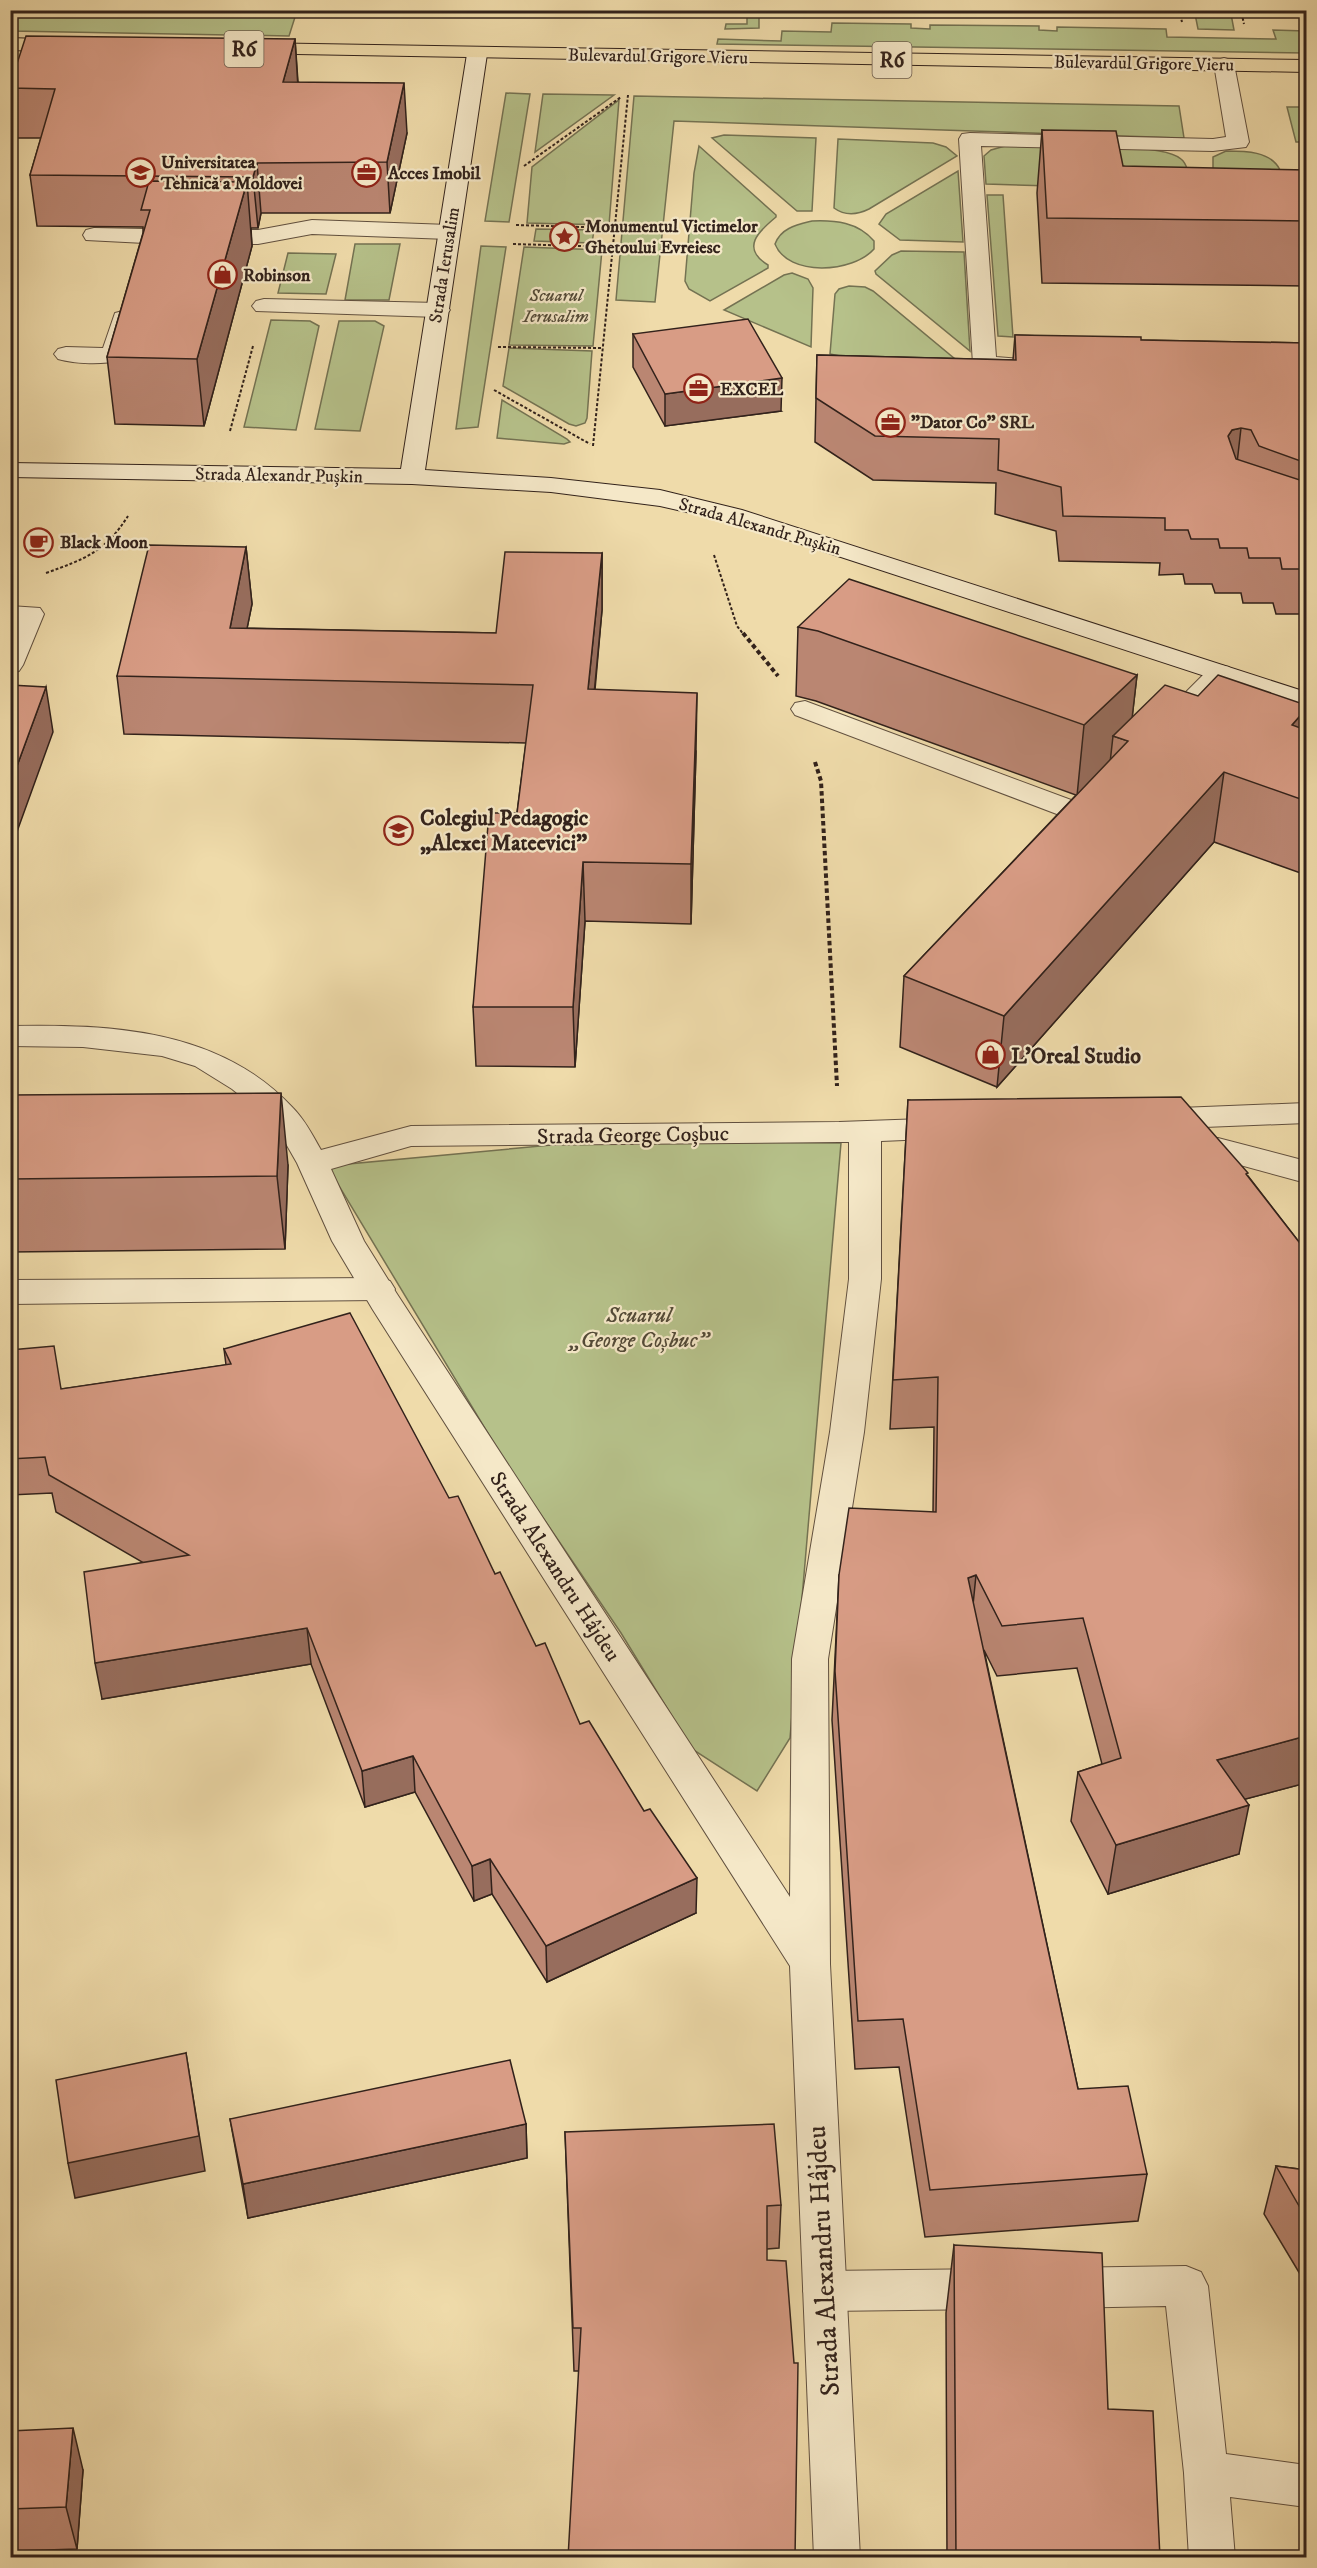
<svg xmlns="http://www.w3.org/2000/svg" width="1317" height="2568" viewBox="0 0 1317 2568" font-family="'IM FELL DW Pica',serif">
<rect width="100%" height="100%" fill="#efdbaa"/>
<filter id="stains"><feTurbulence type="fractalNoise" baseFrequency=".00333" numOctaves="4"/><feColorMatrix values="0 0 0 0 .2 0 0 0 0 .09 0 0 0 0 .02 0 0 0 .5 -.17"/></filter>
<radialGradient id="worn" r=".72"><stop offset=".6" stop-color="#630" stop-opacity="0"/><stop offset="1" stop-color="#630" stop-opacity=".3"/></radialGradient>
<g fill="#b6c18a" stroke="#747252" stroke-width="1.5">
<path d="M11,10L80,11V14L98,15L99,11L182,13V16H200L201,13L296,14L289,36L11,31Z"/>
<path d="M747,11H759V28L725,29L726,24H747Z"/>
<path d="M1195,14H1231L1234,30L1198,29Z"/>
<path d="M832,23L911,24V28L930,29V25L1039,26V30L1057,31V27L1166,29L1167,37L1276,39L1273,30L1306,31V53L717,44L718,39L781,41L782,31L831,32Z"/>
<path d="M506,93L530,94L509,222L485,221Z"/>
<path d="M543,94L613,95H614L535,152Z"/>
<path d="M634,96L1179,106L1184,138L674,121L655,302L616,300Z"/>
<path d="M619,100L609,225L527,223L532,167Z"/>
<path d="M1287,107H1306V142H1296Z"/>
<path d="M724,135L816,138L812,211H797L712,138Z"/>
<path d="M838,139L933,143L946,147L957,156L869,209C857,215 845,216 834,208Z"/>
<path d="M699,146L776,215V217C759,231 740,248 768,265V268L710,301L689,289L685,281L694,173Z"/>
<path d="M1005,146C1038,146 1160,141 1181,159C1189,165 1189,181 1191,190L986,184L984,156L991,150Z"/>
<path d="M1226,151C1245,151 1271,151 1280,170L1213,171V157Z"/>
<path d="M958,171L963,242L900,240L879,224L886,214Z"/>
<path d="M987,195H1003L1013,337L998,336Z"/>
<path d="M812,221C835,220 858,222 874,241V249C853,273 788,277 775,244C781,228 796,225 812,221Z"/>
<path d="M536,229L594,230L592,243L534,241Z"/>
<path d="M355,244H400L389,300H345Z"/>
<path d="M481,246L506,247L478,427L456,429Z"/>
<path d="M524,247L602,250L593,346L509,345Z"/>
<path d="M901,251L964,252L970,351L876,274L875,271L892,255Z"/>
<path d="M288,253L336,254L326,294L278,293Z"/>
<path d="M792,273L808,279L813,288L811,347L724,310L784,275Z"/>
<path d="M849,286L865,287L873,291L955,359L840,356L830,354L835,294L839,289Z"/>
<path d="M271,320L310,321L319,326L296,430L244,427Z"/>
<path d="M339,321H375L384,326L360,431L315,429Z"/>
<path d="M509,348L592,351L587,418L585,423L576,426L569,424L503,386Z"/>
<path d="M502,400L567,439L570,442L564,444L497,438Z"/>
<path d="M595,1141L841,1143L790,1738L757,1791L692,1749L621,1633L504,1460L327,1166Z"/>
</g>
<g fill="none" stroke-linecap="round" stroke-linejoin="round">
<defs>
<g id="lane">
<path d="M1224,58L1231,60L1234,64L1249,142L1246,147L1213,151L981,146L996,357L1033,360L1037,365L1033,370L1025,372L977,369L973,364L959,139L962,134L970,133L1213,139L1226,137L1214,64L1217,60Z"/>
<path d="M312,220L449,225L457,227L460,232L457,237L449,239L312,234L258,244H207L199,242L196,237L199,232L207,230H258Z"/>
<path d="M94,228L145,229L153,231L156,236L153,241L145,243L86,240L83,235L86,230Z"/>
<path d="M264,299L438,303L446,305L450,310L446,315L438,317L256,311L252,306L256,301Z"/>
<path d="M123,311L131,313L135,318L121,360C103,365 76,364 58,359L54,354L58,349L66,347L103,348L115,313Z"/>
<path d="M10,606L40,608L44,614L23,665L19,671L10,673V632L15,622H10Z"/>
<path d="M1220,665L1229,667L1233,673L1229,679L1176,734L1166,736L1156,734L1152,728L1156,722L1211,667Z"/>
<path d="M805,701L1090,807L1094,813L1090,819L1080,821L1070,819L795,715L791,709L795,703Z"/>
<path d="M1218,1138L1306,1161V1183L1207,1156L1202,1149L1207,1142Z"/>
<path d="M378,1278L390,1281L395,1289L390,1297L378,1300L10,1304V1280Z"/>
<path d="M1186,2266L1201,2272L1208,2286L1226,2454L1306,2465V2507L1230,2497L1235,2558H1189L1184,2473L1166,2306L1059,2308L1044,2302L1037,2288L1044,2274L1059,2268Z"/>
<path d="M992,2269L1007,2275L1014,2289L1007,2303L992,2309L825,2311L810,2305L803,2291L810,2277L825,2271Z"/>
</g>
<g id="street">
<path d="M10,1026C112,1024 220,1029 293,1108C305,1120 313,1136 321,1150L411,1126L839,1122L951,1118L962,1121L967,1128L962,1135L951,1138L881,1141V1279L864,1432L828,1659L830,1964L860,2558H814L790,1966L373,1310L332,1241L297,1163L281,1135L258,1110L232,1089L195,1066L162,1056L83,1047L10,1046ZM839,1142H849V1279L830,1432L792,1659L790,1897L397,1294L364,1241L331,1169L411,1146Z"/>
<path d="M1306,1103V1123L1155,1129L1144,1126L1139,1119L1144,1112L1155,1109Z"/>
</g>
<path id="secondary" d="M477,48L484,50L487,54L425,470L551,478L660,490L742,510L1306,692V709L795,542L726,521L660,506L551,492L412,484L10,477V463L401,469L467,54L470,50Z"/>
<g id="primary">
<path d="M10,38L69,40L76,42L79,46L76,50L69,52L10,50Z"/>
<path d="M249,43L1306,60V72L242,53L239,49L242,45Z"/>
</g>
</defs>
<use href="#lane" stroke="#61503f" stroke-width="2"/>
<use href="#street" stroke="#61503f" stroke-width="2"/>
<use href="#secondary" stroke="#32221b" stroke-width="2"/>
<use href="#primary" stroke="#32221b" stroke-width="2"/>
<g stroke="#32221b" stroke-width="2" stroke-dasharray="3 2" stroke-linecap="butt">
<path d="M1179,10L1182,22"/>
<path d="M1228,10L1241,11L1244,24"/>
<path d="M524,166L621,97"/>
<path d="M516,225L615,228"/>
<path d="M513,244L613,247"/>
<path d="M498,347L603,348"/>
<path d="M494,390L590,444"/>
<path d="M230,431L253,346"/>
<path d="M593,446L628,95"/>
<path d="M714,555L737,626L744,635"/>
<path d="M46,573C85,559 105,552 128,516"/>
</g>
<g stroke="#32221b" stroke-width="4" stroke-dasharray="4.5 3" stroke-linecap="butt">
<path d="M743,633L778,676"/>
<path d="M815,762L821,781L837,1086"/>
</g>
<use href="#lane" fill="#f5e8c8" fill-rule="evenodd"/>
<use href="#street" fill="#f5e8c8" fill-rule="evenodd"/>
<use href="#secondary" fill="#f5e8c8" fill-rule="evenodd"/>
<use href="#primary" fill="#efdbaa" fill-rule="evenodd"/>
</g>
<g fill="#ba8672" stroke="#32221b" stroke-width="1.5">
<path d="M295,39L298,82L407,133L390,213H261L258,228H251L252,246L204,426L115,424L107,357L143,233V227L37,226L30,175L41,138H16L10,95V85Z"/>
<path d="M1042,130L1123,166L1306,221V286L1042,283L1037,193Z"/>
<path d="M633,334L781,411L665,426L633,367Z"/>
<path d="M1015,335L1141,340L1306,343V622H1305L1302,614H1276L1273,603H1243L1241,593H1215L1212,584H1185L1183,574L1159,575L1160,563L1059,561L1056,531L995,514L996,483L873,480L815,442L817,355L1013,360Z"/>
<path d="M246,547L252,604L247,628L496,633L602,553V610L595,690L696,751L691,924L585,921L575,1067L476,1066L473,1007L517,813L526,743L124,734L117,676Z"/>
<path d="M798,627L1137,675L1132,718L1198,696L1306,705V722L1305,729L1306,730V875L1214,842L997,1087L900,1047L904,976L1076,795L816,701L796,696Z"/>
<path d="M10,1095L288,1165L285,1249L10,1252Z"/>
<path d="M908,1100L1248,1176L1306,1251V1783L1245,1799L1239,1854L1108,1894L1071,1821L1078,1772L1102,1764L1077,1668L997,1676L984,1650L1078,2089L1147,2174L1138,2221L925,2237L899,2067L855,2069L832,1720L839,1575L933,1512L934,1427L890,1429Z"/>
<path d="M224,1349L449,1498L495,1574L580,1724L696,1913L547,1982L492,1894L474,1901L415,1792L365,1807L311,1664L102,1699L144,1563L56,1512L52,1493L10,1495V1350L62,1389L226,1365Z"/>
<path d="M230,2119L526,2124L527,2158L248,2218Z"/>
<path d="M565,2132L781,2205L779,2248L767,2249L579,2371H574Z"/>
<path d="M1276,2166L1306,2170V2379L1301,2378L1303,2279L1264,2214Z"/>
<path d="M954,2245L1108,2409L1160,2558H947L946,2313Z"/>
<path d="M10,2431L83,2470L77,2549L16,2551L10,2558Z"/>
</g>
<g fill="#976d5d" stroke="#32221b" stroke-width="1.5">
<path d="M295,39L298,88L283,82Z"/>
<path d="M404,83L407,133L390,213L387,162Z"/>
<path d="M257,163L261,213L258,228L253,177Z"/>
<path d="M247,182L252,246L204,426L197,359Z"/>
<path d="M782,378L781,411L665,426V394Z"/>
<path d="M1241,428L1236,472L1228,436L1232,430Z"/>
<path d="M246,547L252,604L237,678L230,628Z"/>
<path d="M602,553V610L589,747L588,689Z"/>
<path d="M1137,675L1129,745L1128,741L1113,736L1110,763L1077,796L1084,725Z"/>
<path d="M46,687L53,732L10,851V785Z"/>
<path d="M697,693L696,751L691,924V864Z"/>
<path d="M1306,709V722L1298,775L1292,725Z"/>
<path d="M1224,772L1214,842L997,1087L1004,1016Z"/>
<path d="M583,862L585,921L575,1067L573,1007Z"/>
<path d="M281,1093L288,1165L285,1249L277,1176Z"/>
<path d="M976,1575L971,1625L968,1578Z"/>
<path d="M307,1628L311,1664L102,1699L95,1663Z"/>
<path d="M1306,1736V1783L1208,1809L1217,1760Z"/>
<path d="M413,1756L415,1792L365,1807L362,1771Z"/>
<path d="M1249,1805L1239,1854L1108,1894L1116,1845Z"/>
<path d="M490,1859L492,1894L474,1901L472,1866Z"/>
<path d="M697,1878L696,1913L547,1982L546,1946Z"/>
<path d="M186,2053L205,2171L75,2198L68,2163Z"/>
<path d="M526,2124L527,2158L248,2218L243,2184Z"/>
<path d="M73,2428L83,2470L77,2549L66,2507Z"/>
<path d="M10,2532L16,2551L15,2558H10Z"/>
</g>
<g fill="#d89c85" stroke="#32221b" stroke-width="1.5">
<path d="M26,36L295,39L283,82L404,83L387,162L257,163L253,177L30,175L55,89L10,88V85Z"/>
<path d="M1042,130L1116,131L1123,166L1306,170V221L1047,218Z"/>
<path d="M149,181L247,182L197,359L107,357L150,210H141Z"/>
<path d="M748,319L782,378L665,394L633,334Z"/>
<path d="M1015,335L1141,337V340L1306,343V463L1259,446L1251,430L1241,428L1232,430L1228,436L1236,459L1306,482V569H1282L1280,558H1249L1247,548H1220L1218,539H1191L1188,530H1165V518L1063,516L1061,487L998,470L999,439L875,436L816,398L817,355L1016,360Z"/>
<path d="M149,545L246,547L230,628L496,633L505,552L602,553L588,689L697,693L691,864L583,862L573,1007H473L489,813H517L533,685L117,676Z"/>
<path d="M849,579L1137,675L1084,725L818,631L798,627Z"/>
<path d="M1218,675L1306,705V709L1292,725L1306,730V801L1224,772L1004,1016L904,976L1128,741L1113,736L1165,685L1198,696Z"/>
<path d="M10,685L46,687L10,785Z"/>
<path d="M281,1093L277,1176L10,1179V1095Z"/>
<path d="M1181,1097L1248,1173L1246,1174L1306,1251V1736L1217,1760L1249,1805L1116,1845L1078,1772L1121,1758L1083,1618L1002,1626L976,1575L968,1578L1078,2089L1128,2086L1147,2174L930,2190L903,2019L858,2021L835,1671L839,1575L849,1508L936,1512L938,1377L893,1380L908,1100Z"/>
<path d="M350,1313L449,1498L458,1496L495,1574L500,1572L536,1646L545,1643L580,1724L589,1721L644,1811L650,1809L697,1878L546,1946L490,1859L472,1866L413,1756L362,1771L307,1628L95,1663L84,1572L189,1555L49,1475L45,1457L10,1459V1350L54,1346L61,1389L231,1364L224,1349Z"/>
<path d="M186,2053L199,2136L68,2163L56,2080Z"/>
<path d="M510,2060L526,2124L243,2184L230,2119Z"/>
<path d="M774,2124L781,2205L767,2206V2260L786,2261L794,2363H798L795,2558H568L581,2328H573L565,2132Z"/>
<path d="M1276,2166L1306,2170V2218Z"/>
<path d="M954,2245L1102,2253L1108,2409L1153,2411L1160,2558H956Z"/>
<path d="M73,2428L66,2507L10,2509V2431Z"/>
</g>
<defs>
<symbol id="university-ring" viewBox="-11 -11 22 22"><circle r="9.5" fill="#f5e8c8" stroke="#8f2418" stroke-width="1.5"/><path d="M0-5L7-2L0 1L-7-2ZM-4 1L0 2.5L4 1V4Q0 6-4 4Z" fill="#8f2418"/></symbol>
<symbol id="office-ring" viewBox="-11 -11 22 22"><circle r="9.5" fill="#f5e8c8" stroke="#8f2418" stroke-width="1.5"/><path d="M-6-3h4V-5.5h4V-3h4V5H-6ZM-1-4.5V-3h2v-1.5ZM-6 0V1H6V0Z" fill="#8f2418"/></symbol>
<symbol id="sight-ring" viewBox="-11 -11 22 22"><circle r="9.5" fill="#f5e8c8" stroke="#8f2418" stroke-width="1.5"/><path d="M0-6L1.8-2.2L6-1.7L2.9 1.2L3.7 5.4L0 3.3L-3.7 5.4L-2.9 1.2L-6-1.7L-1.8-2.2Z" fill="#8f2418"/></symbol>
<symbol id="shop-ring" viewBox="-11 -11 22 22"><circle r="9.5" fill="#f5e8c8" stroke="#8f2418" stroke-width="1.5"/><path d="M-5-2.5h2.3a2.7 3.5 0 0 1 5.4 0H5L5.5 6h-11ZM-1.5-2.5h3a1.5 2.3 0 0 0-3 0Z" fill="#8f2418"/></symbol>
<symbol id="cafe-ring" viewBox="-11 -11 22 22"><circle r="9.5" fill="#f5e8c8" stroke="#8f2418" stroke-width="1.5"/><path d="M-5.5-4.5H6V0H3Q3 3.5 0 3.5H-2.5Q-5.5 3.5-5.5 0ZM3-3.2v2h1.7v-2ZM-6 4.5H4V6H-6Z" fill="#8f2418"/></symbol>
</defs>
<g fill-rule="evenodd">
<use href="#university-ring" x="124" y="156" width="33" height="33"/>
<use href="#office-ring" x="350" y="156" width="33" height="33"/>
<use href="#sight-ring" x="548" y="220" width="33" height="33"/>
<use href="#shop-ring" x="206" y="258" width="33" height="33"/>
<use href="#office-ring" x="682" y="372" width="33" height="33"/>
<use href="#office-ring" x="874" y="406" width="33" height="33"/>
<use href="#cafe-ring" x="22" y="526" width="33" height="33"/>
<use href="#university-ring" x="382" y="814" width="33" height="33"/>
<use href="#shop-ring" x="974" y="1038" width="33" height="33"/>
</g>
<g text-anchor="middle" stroke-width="4.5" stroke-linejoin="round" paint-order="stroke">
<g font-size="18" fill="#32221b" stroke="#f5e8c8">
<text transform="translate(658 56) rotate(1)" y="6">Bulevardul Grigore Vieru</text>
<text transform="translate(1144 63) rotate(1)" y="6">Bulevardul Grigore Vieru</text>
<text transform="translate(444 265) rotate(-81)" y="6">Strada Ierusalim</text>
<text transform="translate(279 475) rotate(1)" y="6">Strada Alexandr Pușkin</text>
<text transform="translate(760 526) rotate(16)" y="6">Strada Alexandr Pușkin</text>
</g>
<g font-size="18" font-weight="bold" fill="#32221b" stroke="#f5e8c8" text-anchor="start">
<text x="161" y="168">Universitatea<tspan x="161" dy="21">Tehnică a Moldovei</tspan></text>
<text x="388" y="179">Acces Imobil</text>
<text x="585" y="232">Monumentul Victimelor<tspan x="585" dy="21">Ghetoului Evreiesc</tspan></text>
<text x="243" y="281">Robinson</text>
<text x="720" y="395">EXCEL</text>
<text x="911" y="428">"Dator Co" SRL</text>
<text x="60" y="548">Black Moon</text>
</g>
<g font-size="18" font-style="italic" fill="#534a37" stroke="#f5e8c8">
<text x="556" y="301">Scuarul<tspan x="556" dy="21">Ierusalim</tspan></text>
</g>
<g fill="#f5e8c8" stroke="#6c5d4f" stroke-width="1.5">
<rect x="224.5" y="31" width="39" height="36" rx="4.5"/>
<rect x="872.5" y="42" width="39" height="36" rx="4.5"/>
</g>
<g font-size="21" font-weight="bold" fill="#32221b">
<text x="244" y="56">R6</text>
<text x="892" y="67">R6</text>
</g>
<g font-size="22" font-weight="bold" fill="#32221b" stroke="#f5e8c8" text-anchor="start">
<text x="420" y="825">Colegiul Pedagogic<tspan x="420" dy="25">„Alexei Mateevici”</tspan></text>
<text x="1011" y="1063">L'Oreal Studio</text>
</g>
<g font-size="22" fill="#32221b" stroke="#f5e8c8">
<text transform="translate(633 1134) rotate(-1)" y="8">Strada George Coșbuc</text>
<text transform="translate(556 1566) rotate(57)" y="8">Strada Alexandru Hâjdeu</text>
</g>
<g font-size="22" font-style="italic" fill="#534a37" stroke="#f5e8c8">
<text x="639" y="1322">Scuarul<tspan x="639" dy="25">„George Coșbuc”</tspan></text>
</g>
<g font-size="27" fill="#32221b" stroke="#f5e8c8">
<text transform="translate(823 2261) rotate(-93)" y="9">Strada Alexandru Hâjdeu</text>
</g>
</g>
<rect width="1317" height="2568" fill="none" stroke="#efdbaa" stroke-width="36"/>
<rect x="12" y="12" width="1293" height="2544" fill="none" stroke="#32221b" stroke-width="3"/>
<rect x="18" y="18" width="1281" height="2532" fill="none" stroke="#32221b" stroke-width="1.5"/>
<rect width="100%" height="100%" filter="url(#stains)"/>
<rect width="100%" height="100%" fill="url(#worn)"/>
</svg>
